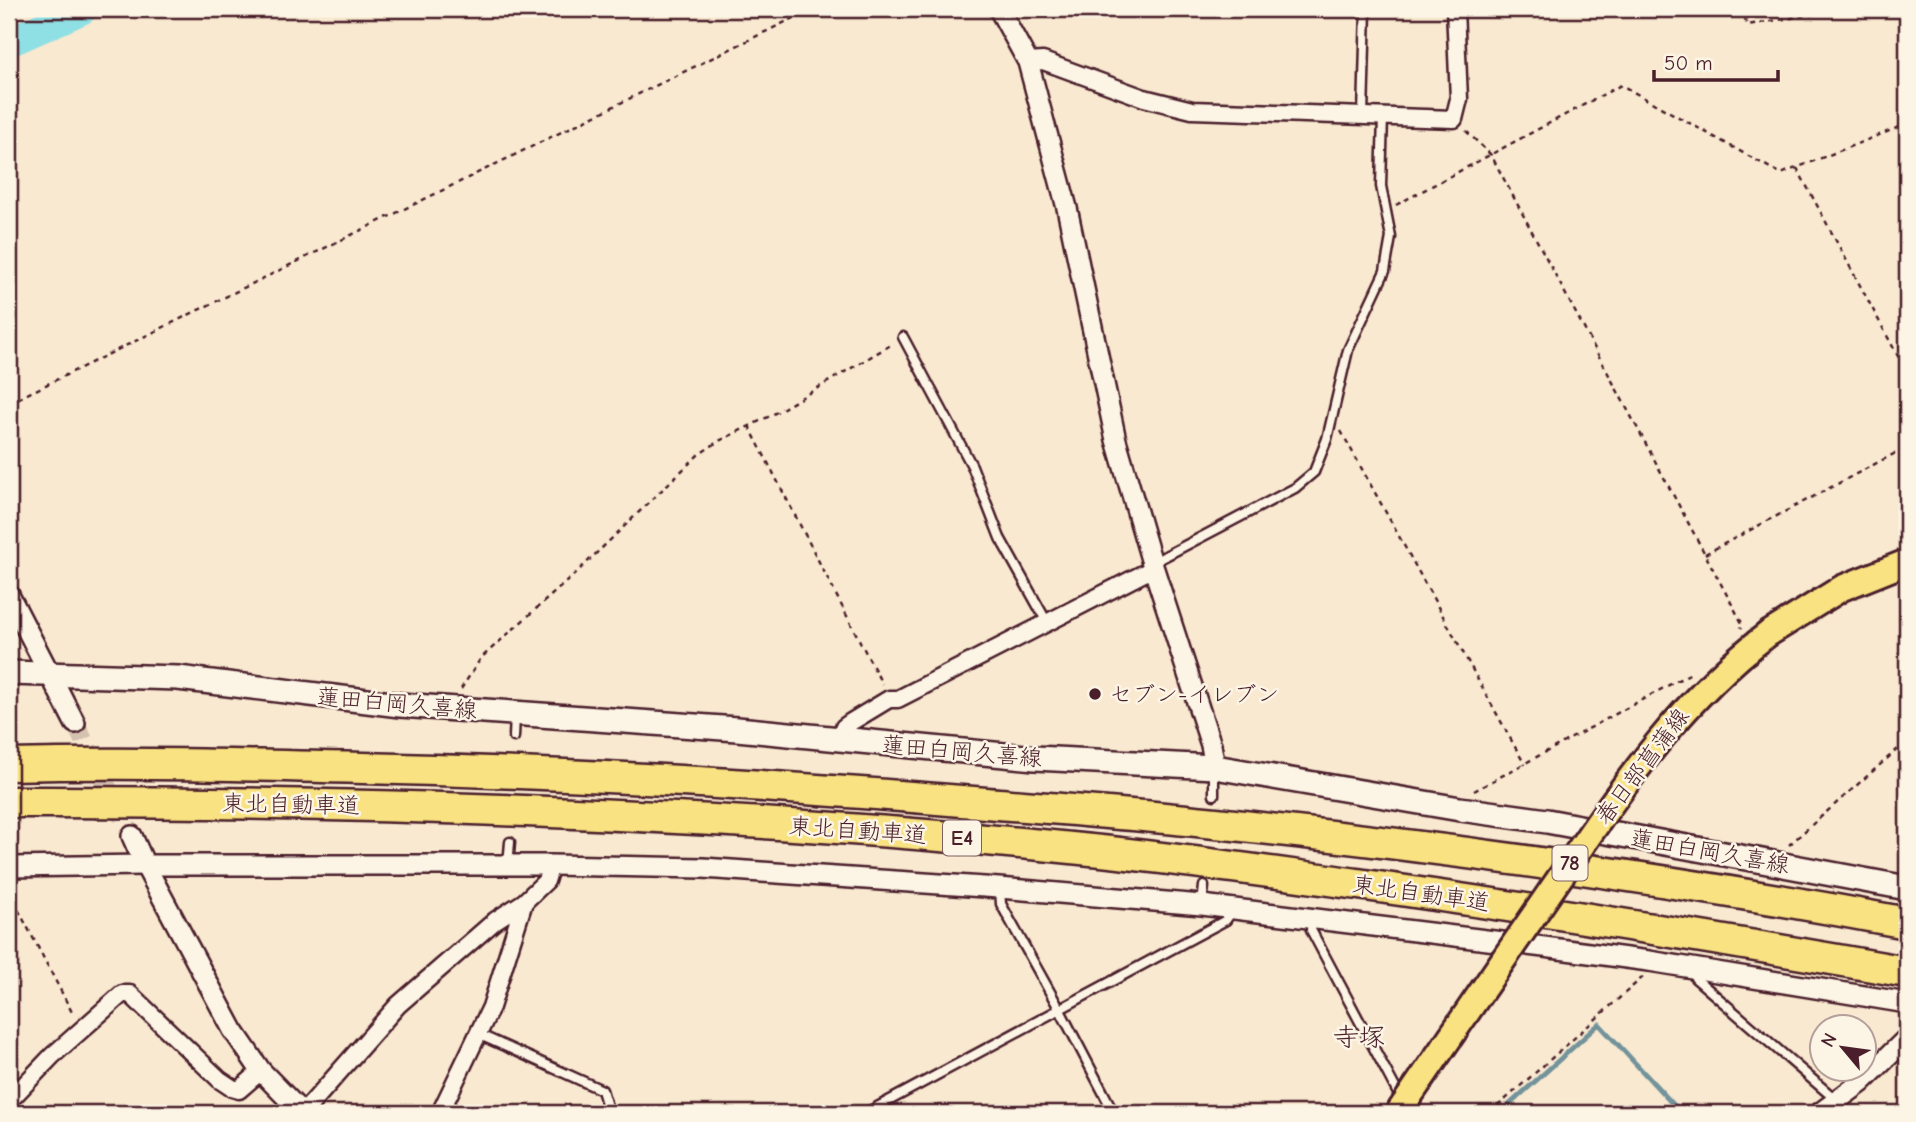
<svg xmlns="http://www.w3.org/2000/svg" width="1916" height="1122" viewBox="0 0 1916 1122" font-family="'Comic Neue','Klee One',sans-serif">
<rect width="100%" height="100%" fill="#f8e9d0"/>
<filter id="ink" filterUnits="userSpaceOnUse"><feTurbulence type="fractalNoise" baseFrequency=".0143" numOctaves="2"/><feDisplacementMap in="SourceGraphic" scale="14" xChannelSelector="R" yChannelSelector="G"/><feConvolveMatrix kernelMatrix="1 2 1 2 8 2 1 2 1" color-interpolation-filters="sRGB"/></filter>
<g filter="url(#ink)">
<g fill="none" stroke-linecap="round" stroke-linejoin="round">
<path stroke="#73939b" stroke-width="5" d="M1500,1113L1599,1024L1681,1113"/>
<path stroke="#8fe0e5" stroke-width="30" d="M9,42L83,9"/>
<path stroke="#d5c1af" stroke-width="19" stroke-dasharray="19 10" stroke-linecap="butt" d="M75,723L132,836"/>
<defs>
<g id="service">
<path d="M1363,115L1366,9"/>
<path d="M903,337L972,466L1000,538L1048,624"/>
<path d="M1152,563L1295,488L1314,472L1327,439L1348,350L1385,271L1391,237L1381,186L1383,116"/>
<path d="M514,737L515,715"/>
<path d="M1214,795V770"/>
<path d="M508,865L510,842"/>
<path d="M1000,889L1001,904L1060,1010L1114,1113"/>
<path d="M1202,905L1204,886"/>
<path d="M1313,918L1311,930L1401,1099"/>
<path d="M1696,970L1695,978L1835,1099"/>
<path d="M478,1034L602,1090L609,1113"/>
<path d="M866,1113L1226,920L1233,910"/>
</g>
<g id="minor">
<path d="M1028,62L1043,61L1144,98L1192,110L1454,119L1459,99L1455,9"/>
<path d="M839,739L844,727L851,722L889,699H898L1154,568"/>
<path d="M9,1101L52,1056L122,994H130L220,1080L232,1088L239,1090L261,1071"/>
<path d="M303,1113L398,1005L496,920L524,902L546,881L551,865"/>
<path d="M440,1113L491,1007L524,902"/>
</g>
<g id="tertiary">
<path d="M999,9L1028,62L1067,208L1116,440L1152,563L1211,745L1215,767"/>
<path d="M9,595L75,723"/>
<path d="M132,836L145,865L233,1030L261,1071L302,1113"/>
<path d="M9,867L145,865H551L703,868L999,888L1202,905L1544,947L1649,961L1907,1003"/>
<path d="M1820,1113L1862,1082L1907,1038"/>
</g>
<path id="secondary" d="M9,673L178,678L400,705L737,729L1035,758L1215,767L1460,809L1547,821L1907,888"/>
<path id="primary" d="M1768,634L1842,588L1907,562"/>
<g id="motorway">
<path d="M9,765C127,762 245,765 363,768C571,773 779,785 986,803C1071,810 1158,816 1243,826C1466,850 1688,882 1907,923"/>
<path d="M9,802C370,801 732,813 1091,850C1180,859 1269,872 1358,884C1542,910 1724,940 1907,972"/>
</g>
</defs>
<use href="#service" stroke="#4a1f2b" stroke-width="13"/>
<use href="#minor" stroke="#4a1f2b" stroke-width="21"/>
<use href="#tertiary" stroke="#4a1f2b" stroke-width="24"/>
<use href="#secondary" stroke="#4a1f2b" stroke-width="28"/>
<use href="#primary" stroke="#4a1f2b" stroke-width="30"/>
<use href="#motorway" stroke="#4a1f2b" stroke-width="35"/>
<g stroke="#4a1f2b" stroke-width="2.5" stroke-dasharray="5 5" stroke-linecap="butt">
<path d="M1742,9L1747,25L1847,9"/>
<path d="M9,14L19,9"/>
<path d="M1466,131L1491,155L1743,625L1741,628"/>
<path d="M1797,168L1907,373"/>
<path d="M1396,205L1621,85L1781,174L1907,124"/>
<path d="M9,403L812,9"/>
<path d="M749,426L882,684"/>
<path d="M1341,431L1525,765"/>
<path d="M1705,554L1907,447"/>
<path d="M461,689L481,658L575,574L698,455L719,441L770,416L894,343"/>
<path d="M1474,791L1693,672"/>
<path d="M1789,845L1907,741"/>
<path d="M9,892L74,1016"/>
<path d="M1490,1113L1643,977"/>
</g>
<use href="#service" stroke="#fcf5e5" stroke-width="8"/>
<use href="#minor" stroke="#fcf5e5" stroke-width="16"/>
<use href="#tertiary" stroke="#fcf5e5" stroke-width="19"/>
<use href="#secondary" stroke="#fcf5e5" stroke-width="23"/>
<use href="#primary" stroke="#f8e281" stroke-width="24"/>
<use href="#motorway" stroke="#f8e281" stroke-width="30"/>
<defs>
<path id="primary-bridge" d="M1398,1113C1449,1038 1501,964 1552,889C1618,794 1674,706 1768,634"/>
</defs>
<use href="#primary-bridge" stroke="#4a1f2b" stroke-width="30" stroke-linecap="butt"/>
<use href="#primary-bridge" stroke="#f8e281" stroke-width="24"/>
</g>
</g>
<circle fill="#4a1f2b" stroke="#fcf5e5" stroke-width="2.5" cx="1095" cy="694" r="7"/>
<g text-anchor="middle" stroke-width="5" stroke-linejoin="round" paint-order="stroke">
<g fill="#fcf5e5" stroke="#7f5f63" stroke-width="2">
<rect x="943" y="820.5" width="38" height="35" rx="5"/>
<rect x="1552.5" y="845.5" width="35" height="35" rx="5"/>
</g>
<g font-size="21" font-weight="bold" fill="#4a1f2b">
<text x="962" y="845">E4</text>
<text x="1570" y="870">78</text>
</g>
<g font-size="23" fill="#4a1f2b" stroke="#fcf5e5" text-anchor="start">
<text x="1109" y="702">セブン-イレブン</text>
</g>
<g font-size="23" fill="#4a1f2b" stroke="#fcf5e5">
<text transform="translate(397 703) rotate(5)" y="8">蓮田白岡久喜線</text>
<text transform="translate(962 751) rotate(5)" y="8">蓮田白岡久喜線</text>
<text transform="translate(1642 766) rotate(-53)" y="8">春日部菖蒲線</text>
<text transform="translate(291 804) rotate(1)" y="8">東北自動車道</text>
<text transform="translate(858 830) rotate(4)" y="8">東北自動車道</text>
<text transform="translate(1710 851) rotate(10)" y="8">蓮田白岡久喜線</text>
<text transform="translate(1421 893) rotate(8)" y="8">東北自動車道</text>
</g>
<g font-size="26" fill="#4a1f2b" stroke="#fcf5e5">
<text x="1359" y="1046">寺塚</text>
</g>
</g>
<rect width="1916" height="1122" fill="none" stroke="#fcf5e5" stroke-width="35"/>
<rect x="18" y="18" width="1881" height="1087" fill="none" stroke="#4a1f2b" stroke-width="2.5" filter="url(#ink)"/>
<g transform="translate(1843 1048) rotate(299)"><circle r="33" fill="#fcf5e5" stroke="#b59f9b" stroke-width="2"/>
<path d="M0-5L12 26L0 18L-12 26Z" fill="#4a1f2b"/>
<text y="-10" font-size="19" font-weight="bold" text-anchor="middle" fill="#4a1f2b">N</text>
</g>
<path d="M1654 70v10h124v-10" fill="none" stroke="#4a1f2b" stroke-width="3.5"/>
<text x="1664" y="70" font-size="21" fill="#4a1f2b" stroke="#fcf5e5" stroke-width="5" paint-order="stroke">50 m</text>
</svg>
